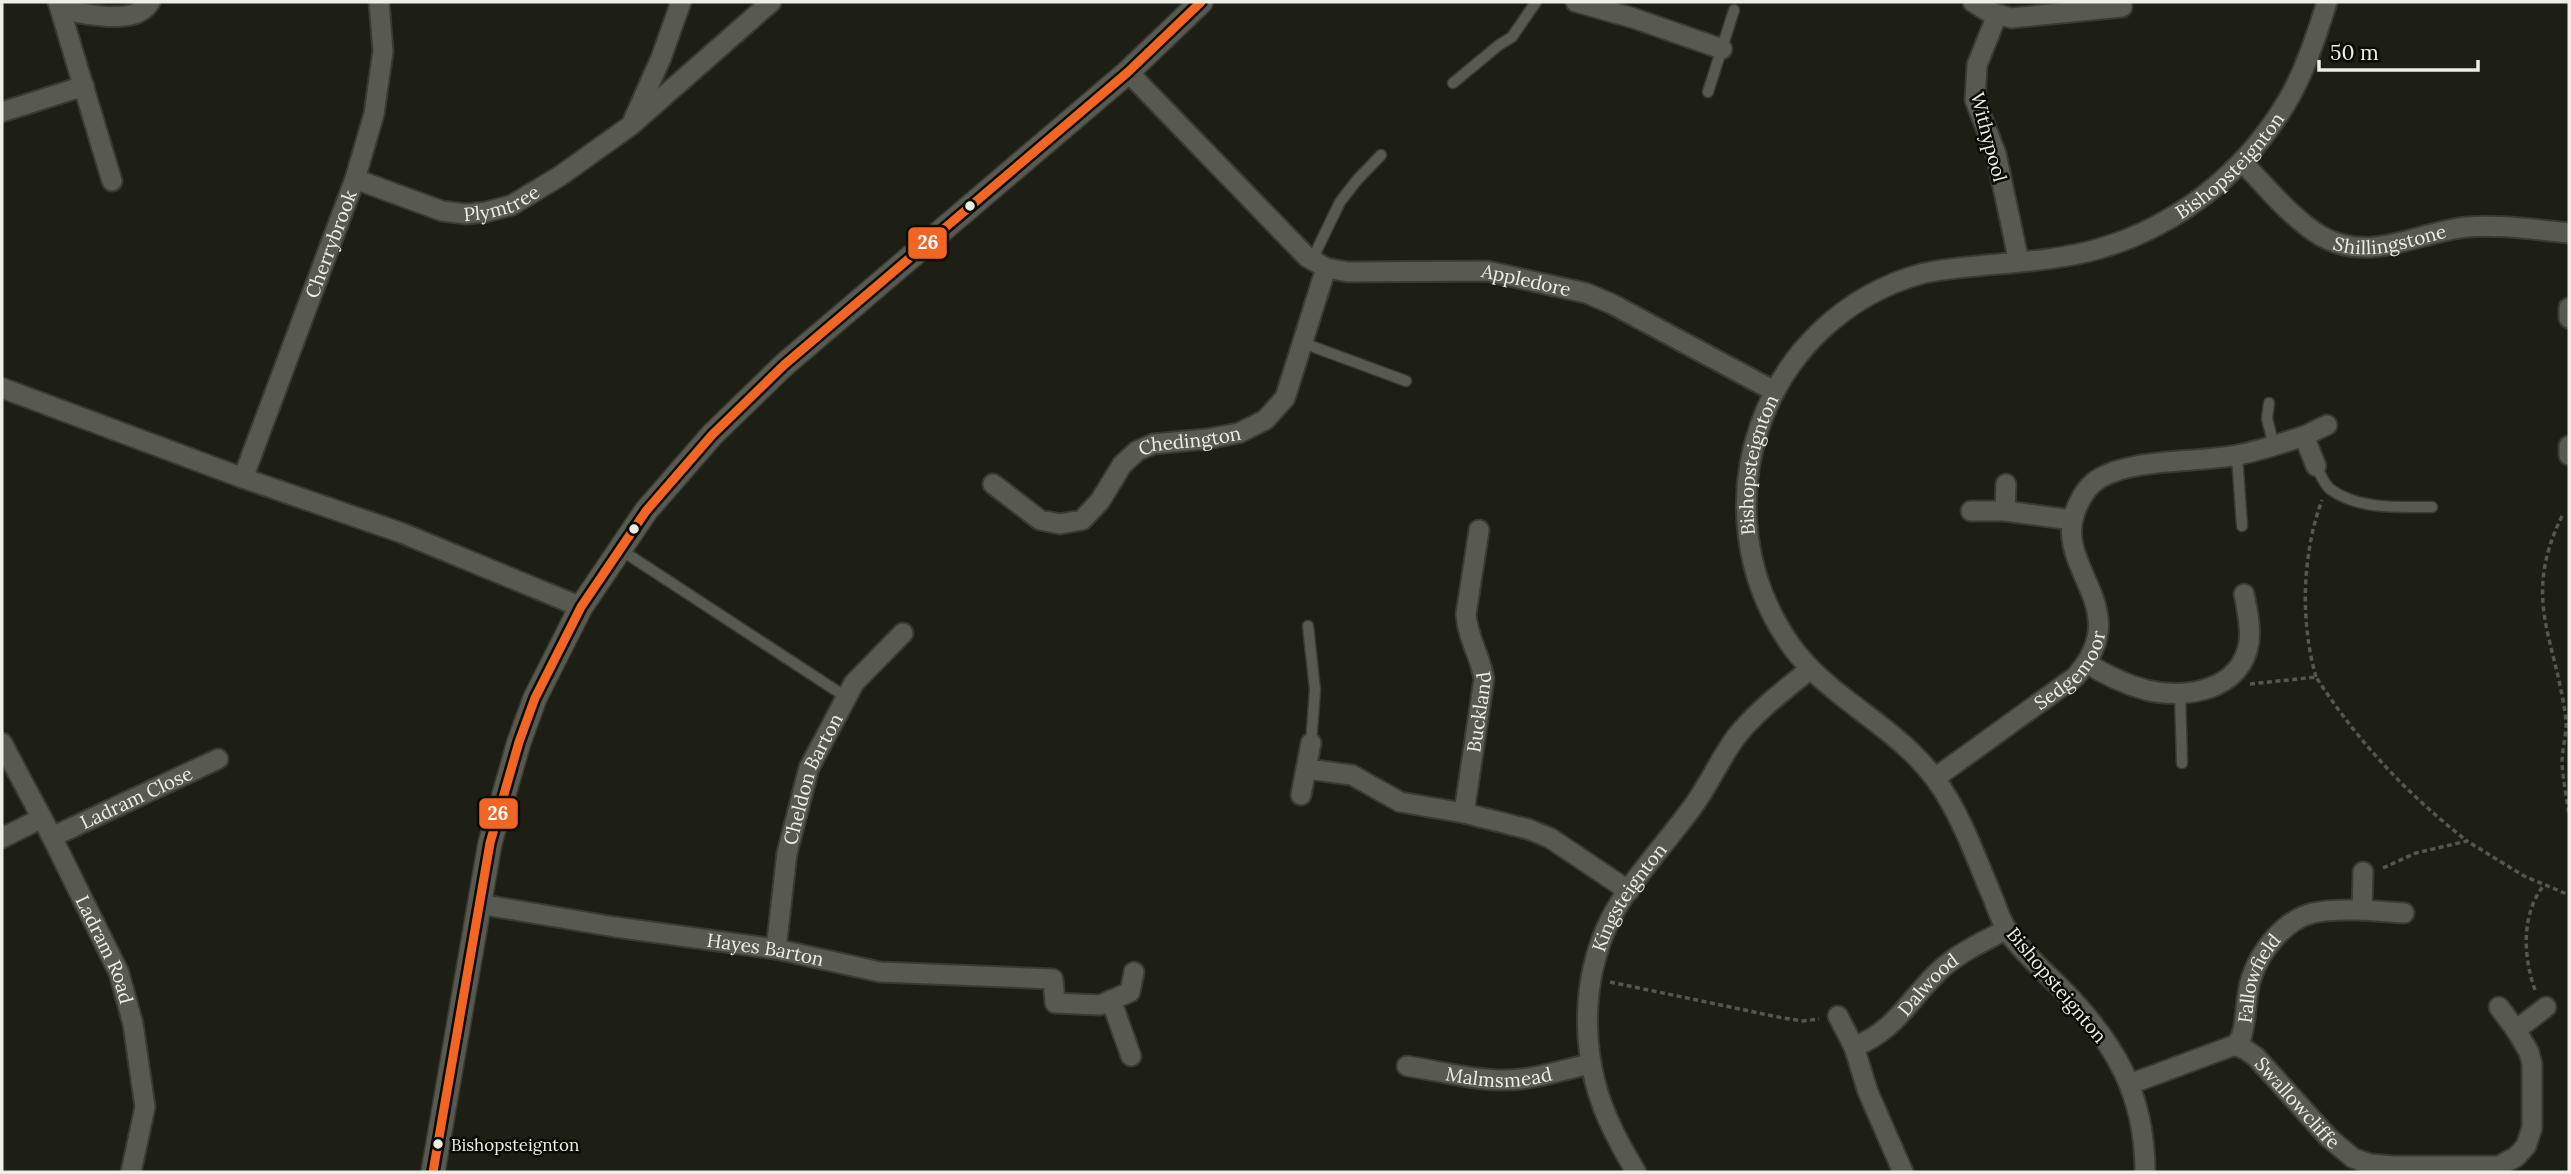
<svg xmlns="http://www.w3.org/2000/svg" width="2571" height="1174" viewBox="0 0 2571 1174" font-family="Lora,serif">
<rect width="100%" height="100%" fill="#1d1f14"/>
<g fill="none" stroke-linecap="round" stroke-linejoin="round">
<defs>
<g id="service">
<path d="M1453,83L1499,45L1512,37L1536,2"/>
<path d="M1708,92L1734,10"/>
<path d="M1312,260L1340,202L1357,180L1381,155"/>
<path d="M1303,343L1406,381"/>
<path d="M2269,403L2267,419L2274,446"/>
<path d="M2237,456L2242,526"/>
<path d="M2316,466C2320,473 2324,484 2330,489C2358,510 2399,507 2432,507"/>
<path d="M621,550L846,697"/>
<path d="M1308,626L1315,690L1311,743"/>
<path d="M2180,694L2182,763"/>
</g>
<g id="minor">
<path d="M58,2L112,181"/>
<path d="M1576,2L1633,18L1722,49"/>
<path d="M1973,2L1987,11L2011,18L2122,7"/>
<path d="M61,10C86,13 135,27 150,2"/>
<path d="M1997,15L1977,65L1975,100L1996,154L2019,262"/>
<path id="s1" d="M1128,72L1307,257L1326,268L1348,272L1487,271L1586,293L1612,304L1774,391"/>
<path d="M2,112L84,86"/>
<path d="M633,121L661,58L681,2"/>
<path id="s2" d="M2242,162C2265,185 2293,220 2321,236C2370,264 2417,232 2467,227C2501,224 2536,230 2569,233"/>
<path id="s3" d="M355,179L442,211L466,214L486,212L512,205L560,176L630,126L771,2"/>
<path d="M2569,308V318"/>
<path d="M2,388L243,478L402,533L581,607"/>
<path d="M2569,446V455"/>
<path d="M2316,466L2304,436L2327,425"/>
<path id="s4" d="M243,478L355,179L374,114L383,51L379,2"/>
<path id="s5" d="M993,484L1040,520L1060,524L1082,520L1100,501L1122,465L1137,451L1153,444L1206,439L1239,433L1265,420L1285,398L1326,268"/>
<path d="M1971,511H2005L2072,520"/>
<path d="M2005,511L2006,484"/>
<path d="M2087,663C2105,675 2125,684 2146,690C2186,700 2242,690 2249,642C2251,626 2247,609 2244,594"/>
<path id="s6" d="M2,743L52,837L119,973L133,1024L145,1107L131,1172"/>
<path d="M1307,769L1352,775L1400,802L1464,813L1528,829L1550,838L1629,891"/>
<path id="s7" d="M1935,778L2075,677C2137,609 2054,569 2075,512C2080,498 2088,485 2100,478C2135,458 2197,463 2237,455C2260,451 2282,443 2304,436"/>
<path d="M1301,795L1311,743"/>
<path id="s8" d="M1464,813L1484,679C1481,657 1467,637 1466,614L1479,530"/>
<path id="s9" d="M52,837L218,759"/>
<path d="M2,838L42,818"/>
<path id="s10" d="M479,904L615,927L776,949L880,972L1053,979L1055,1003L1100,1005L1130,992L1134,972"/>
<path d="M2362,910L2404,913"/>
<path id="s11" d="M776,949L787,853L809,768L854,683L903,633"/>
<path d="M1111,1000L1131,1056"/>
<path d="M2499,1007L2516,1030"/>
<path d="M1838,1016L1854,1047L1868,1092L1903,1172"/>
<path id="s12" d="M2235,1045L2246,1050L2256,1057L2328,1137L2353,1158L2370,1164L2393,1166H2499L2516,1157L2526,1146L2532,1128V1064L2529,1052L2516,1030L2546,1007"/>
<path id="s13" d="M1854,1047C1896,1030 1907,1002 1938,972C1957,953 1983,942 2007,929"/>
<path id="s14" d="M1407,1066C1439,1071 1472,1080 1504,1080C1533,1080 1562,1070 1590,1064"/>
<path id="s15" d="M2130,1084L2235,1045L2241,1038C2247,1019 2245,998 2251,979C2260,951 2284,920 2313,913C2329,909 2346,910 2362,910L2363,872"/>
<path id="s16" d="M1636,1172C1628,1158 1620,1145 1613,1130C1581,1066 1578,986 1610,920C1627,885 1667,842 1691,809C1708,787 1719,760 1736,737C1756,711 1785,690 1810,669"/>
<path id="s17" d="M2145,1172C2145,1094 2115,1043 2062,989C2044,971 2023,953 2008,932C2000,920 1996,904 1990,891C1974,853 1960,813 1936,780C1897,726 1831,700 1792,647C1694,510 1761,317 1924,273C1982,262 2042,265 2098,249C2176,227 2243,174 2285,105C2304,74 2316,37 2327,2"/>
</g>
<path id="tertiary" d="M433,1172L490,843L519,742L535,698L581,607L646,511L712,435L784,365L1128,72L1201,2"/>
</defs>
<use href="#service" stroke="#383b32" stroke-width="13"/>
<use href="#minor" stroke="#383b32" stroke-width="23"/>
<use href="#tertiary" stroke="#383b32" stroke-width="26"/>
<g stroke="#555750" stroke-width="3.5" stroke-dasharray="5 3.5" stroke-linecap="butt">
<path d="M2562,516C2521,600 2556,638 2566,720C2567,734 2562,749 2562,763C2563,780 2567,799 2569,816"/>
<path d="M2316,677C2300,622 2302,554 2322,500"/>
<path d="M2250,684L2316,677C2359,743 2406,793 2467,841"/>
<path d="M2383,868L2416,853L2467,841L2524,876L2569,895"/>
<path d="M1610,982L1783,1018L1803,1021L1819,1019"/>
<path d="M2535,990C2523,956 2521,914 2544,885"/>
</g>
<use href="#service" stroke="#585a52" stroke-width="10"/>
<use href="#minor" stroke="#585a52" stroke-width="19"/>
<use href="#tertiary" stroke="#585a52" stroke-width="23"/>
<defs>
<path id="bus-1" d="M433,1172L490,843L519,742L535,698L581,607L646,511L712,435L784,365L1128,72L1201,2"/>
</defs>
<use href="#bus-1" stroke="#0a0c05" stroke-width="14"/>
<use href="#bus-1" stroke="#f26522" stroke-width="9"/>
</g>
<g fill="#ecefe3" stroke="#0a0c05" stroke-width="2.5">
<circle cx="970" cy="206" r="6"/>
<circle cx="634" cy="529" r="6"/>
<circle cx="438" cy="1144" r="6"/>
</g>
<g text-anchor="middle" stroke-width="5" stroke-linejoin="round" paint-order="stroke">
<g font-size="17" fill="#ecefe3" stroke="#0a0c05" text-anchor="start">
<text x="451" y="1151">Bishopsteignton</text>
</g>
<g font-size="19" fill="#ecefe3" stroke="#0a0c05">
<text transform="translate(1989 137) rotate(75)" y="7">Withypool</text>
<text dy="7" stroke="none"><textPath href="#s17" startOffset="1451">Bishopsteignton</textPath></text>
<text dy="7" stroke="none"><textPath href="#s3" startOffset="154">Plymtree</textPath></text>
<text dy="7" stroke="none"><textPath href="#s2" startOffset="180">Shillingstone</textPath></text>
<text dy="7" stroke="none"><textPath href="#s4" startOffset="250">Cherrybrook</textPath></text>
<text dy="7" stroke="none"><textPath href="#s1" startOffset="481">Appledore</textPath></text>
<text dy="7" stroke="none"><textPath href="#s5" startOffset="245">Chedington</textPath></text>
<text dy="7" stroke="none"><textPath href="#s17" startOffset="844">Bishopsteignton</textPath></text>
<text dy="7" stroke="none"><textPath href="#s7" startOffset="175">Sedgemoor</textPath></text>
<text dy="7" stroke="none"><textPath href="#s8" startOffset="102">Buckland</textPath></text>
<text dy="7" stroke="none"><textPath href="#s11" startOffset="175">Cheldon Barton</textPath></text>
<text dy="7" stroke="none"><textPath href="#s9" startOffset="93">Ladram Close</textPath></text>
<text dy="7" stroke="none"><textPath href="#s16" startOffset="294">Kingsteignton</textPath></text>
<text dy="7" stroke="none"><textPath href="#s6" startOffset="231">Ladram Road</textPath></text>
<text dy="7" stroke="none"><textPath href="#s10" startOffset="290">Hayes Barton</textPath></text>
<text dy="7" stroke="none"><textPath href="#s15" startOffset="184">Fallowfield</textPath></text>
<text transform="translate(2057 985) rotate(50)" y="7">Bishopsteignton</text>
<text dy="7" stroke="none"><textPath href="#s13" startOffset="98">Dalwood</textPath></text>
<text dy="7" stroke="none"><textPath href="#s14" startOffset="93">Malmsmead</textPath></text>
<text dy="7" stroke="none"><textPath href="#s12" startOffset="86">Swallowcliffe</textPath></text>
</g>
</g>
<g stroke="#0a0c05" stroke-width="2.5">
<rect x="907" y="226" width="41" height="34" rx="7" fill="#f26522"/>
<rect x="478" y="797" width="41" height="33" rx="7" fill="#f26522"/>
</g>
<g font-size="19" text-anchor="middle" font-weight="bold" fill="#fff">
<text x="928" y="249">26</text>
<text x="498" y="820">26</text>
</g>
<rect width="2571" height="1174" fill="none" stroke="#ecefe3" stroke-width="7"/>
<path d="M2319 60v10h159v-10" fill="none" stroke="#ecefe3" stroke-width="3.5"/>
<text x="2330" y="60" font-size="21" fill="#ecefe3" stroke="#0a0c05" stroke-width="5" paint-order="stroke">50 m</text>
</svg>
